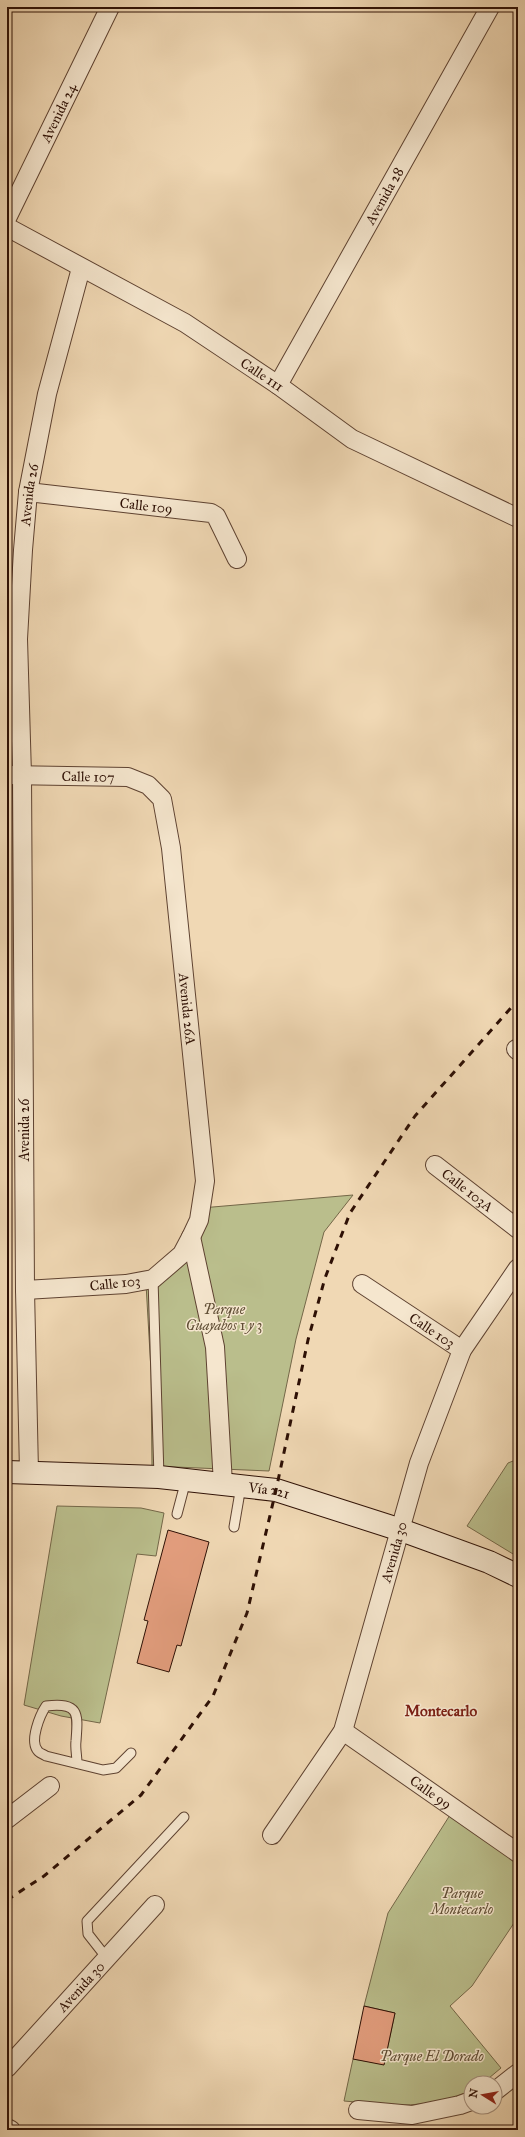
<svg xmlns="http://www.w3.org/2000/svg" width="525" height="2137" viewBox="0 0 525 2137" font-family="'IM FELL Great Primer',serif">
<rect width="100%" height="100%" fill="#f0d8b4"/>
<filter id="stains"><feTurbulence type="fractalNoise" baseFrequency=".005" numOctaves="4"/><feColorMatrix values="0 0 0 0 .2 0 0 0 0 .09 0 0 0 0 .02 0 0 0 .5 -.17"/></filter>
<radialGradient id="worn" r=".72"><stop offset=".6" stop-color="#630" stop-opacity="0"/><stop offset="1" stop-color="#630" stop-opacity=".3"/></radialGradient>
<g fill="#babe8c" stroke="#746748">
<path d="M353,1195L324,1232L296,1339L269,1471L152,1466L151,1371L146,1284L177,1258L201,1208Z"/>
<path d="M518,1459V1557L467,1526L508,1463Z"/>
<path d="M57,1506L141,1508L164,1513L156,1556L137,1554L100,1723L61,1716L24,1705Z"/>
<path d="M450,1815L518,1862V1917L472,1986L450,2006L501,2068L483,2083H471V2091C454,2097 438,2103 420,2104C395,2107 369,2103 344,2101L353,2059L384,2064L395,2013L364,2006L388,1913Z"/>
</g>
<g fill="#e29d7d" stroke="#2e1005">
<path d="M168,1530L209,1542L181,1646L177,1645L169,1672L137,1663L148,1621L144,1620Z"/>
<path d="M364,2006L395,2013L384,2065L353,2059Z"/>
</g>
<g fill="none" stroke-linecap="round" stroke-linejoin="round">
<defs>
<g id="lane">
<path d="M153,1279L159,1477"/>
<path d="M177,1514L186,1480"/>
<path d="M234,1527L241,1486"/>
<path d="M77,1763C77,1756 75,1748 76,1741C78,1714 80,1702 46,1706C40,1715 29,1741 38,1751C39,1753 43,1754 46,1756L103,1770L116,1768L131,1753"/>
<path d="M106,1957L88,1934L87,1921L184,1817"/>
</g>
<g id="street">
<path id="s1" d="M7,218L110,7"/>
<path id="s2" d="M7,227L185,323L278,385L352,439L518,518"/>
<path id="s3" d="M278,385L490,7"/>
<path id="s4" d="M28,492L211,513L216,516L237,559"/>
<path id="s5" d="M7,775L128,777L148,785L162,799L171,848L205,1181L199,1220L191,1237L182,1254L153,1279L126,1284L25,1290"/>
<path d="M516,1049L518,1051"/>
<path id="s6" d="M435,1165L518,1229"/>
<path d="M191,1237L215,1347L223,1484"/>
<path id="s7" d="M362,1284L462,1350"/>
<path id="s8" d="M29,1472L25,1290L22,775L18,639L23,550L28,492L47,394L81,268"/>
<path id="s9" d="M343,1731L518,1853"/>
<path d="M7,1819L50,1786"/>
<path id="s10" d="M272,1835L343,1731L419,1463L462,1350L518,1268"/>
<path id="s11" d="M7,2068L155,1905"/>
<path d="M495,2091L518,2073"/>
<path d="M358,2110L412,2115L460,2105L471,2101"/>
<path d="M7,2128L11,2130"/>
</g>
<g id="secondary">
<path id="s12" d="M7,1472L159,1477L276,1490L401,1530L489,1562L518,1576"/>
</g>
</defs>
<use href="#lane" stroke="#5e4231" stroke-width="11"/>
<use href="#street" stroke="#5e4231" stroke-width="20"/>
<use href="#secondary" stroke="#2e1005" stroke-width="24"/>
<use href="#lane" stroke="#f5e6ce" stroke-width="9"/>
<use href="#street" stroke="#f5e6ce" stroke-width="18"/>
<use href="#secondary" stroke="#f5e6ce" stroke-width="22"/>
<path stroke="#2e1005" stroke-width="3" stroke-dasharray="7 7" stroke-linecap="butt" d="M7,1900L44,1876L141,1795L213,1696L247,1613L276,1490L308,1340L325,1278L350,1213L415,1116L518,1000"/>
</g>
<g text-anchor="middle" stroke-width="3" stroke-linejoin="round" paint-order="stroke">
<g font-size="14" fill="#2e1005" stroke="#f5e6ce">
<text dy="5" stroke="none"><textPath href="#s1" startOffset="117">Avenida 24</textPath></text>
<text dy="5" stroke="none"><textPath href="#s3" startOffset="217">Avenida 28</textPath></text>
<text dy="5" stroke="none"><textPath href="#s2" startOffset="295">Calle 111</textPath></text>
<text dy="5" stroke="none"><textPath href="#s8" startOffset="978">Avenida 26</textPath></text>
<text dy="5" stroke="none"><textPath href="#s4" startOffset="119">Calle 109</textPath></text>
<text dy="5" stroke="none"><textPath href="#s5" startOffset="81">Calle 107</textPath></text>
<text dy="5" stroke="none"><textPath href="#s5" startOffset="374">Avenida 26A</textPath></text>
<text transform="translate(24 1130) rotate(-90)" y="5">Avenida 26</text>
<text dy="5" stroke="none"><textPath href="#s6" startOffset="41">Calle 103A</textPath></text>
<text transform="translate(115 1283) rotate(-6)" y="5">Calle 103</text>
<text dy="5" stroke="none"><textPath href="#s7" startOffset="84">Calle 103</textPath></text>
<text dy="5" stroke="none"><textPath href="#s12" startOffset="263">Vía 221</textPath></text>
<text dy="5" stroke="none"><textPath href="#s10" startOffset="312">Avenida 30</textPath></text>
<text dy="5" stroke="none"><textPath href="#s9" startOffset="107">Calle 99</textPath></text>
<text dy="5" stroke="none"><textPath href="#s11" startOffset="110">Avenida 30</textPath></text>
</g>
<g font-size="14" font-style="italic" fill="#5f4d34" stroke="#f5e6ce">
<text x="224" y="1314">Parque<tspan x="224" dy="16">Guayabos 1 y 3</tspan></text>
<text x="462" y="1898">Parque<tspan x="462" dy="16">Montecarlo</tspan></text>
<text x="432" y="2061">Parque El Dorado</text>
</g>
<g font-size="15" font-weight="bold" fill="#7a1f14" stroke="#f5e6ce">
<text x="441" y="1716">Montecarlo</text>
</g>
</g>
<rect width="525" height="2137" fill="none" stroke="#f0d8b4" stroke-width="24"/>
<rect x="8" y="8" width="509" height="2121" fill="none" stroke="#2e1005" stroke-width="2"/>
<rect x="12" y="12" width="501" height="2113" fill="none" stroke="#2e1005"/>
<g transform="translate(483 2095) rotate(281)"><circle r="19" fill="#f5e6ce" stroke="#a5907e"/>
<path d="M0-3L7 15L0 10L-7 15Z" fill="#8f2418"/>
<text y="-6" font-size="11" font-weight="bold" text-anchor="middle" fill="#2e1005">N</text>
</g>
<rect width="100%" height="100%" filter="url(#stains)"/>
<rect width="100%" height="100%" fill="url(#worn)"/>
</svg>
